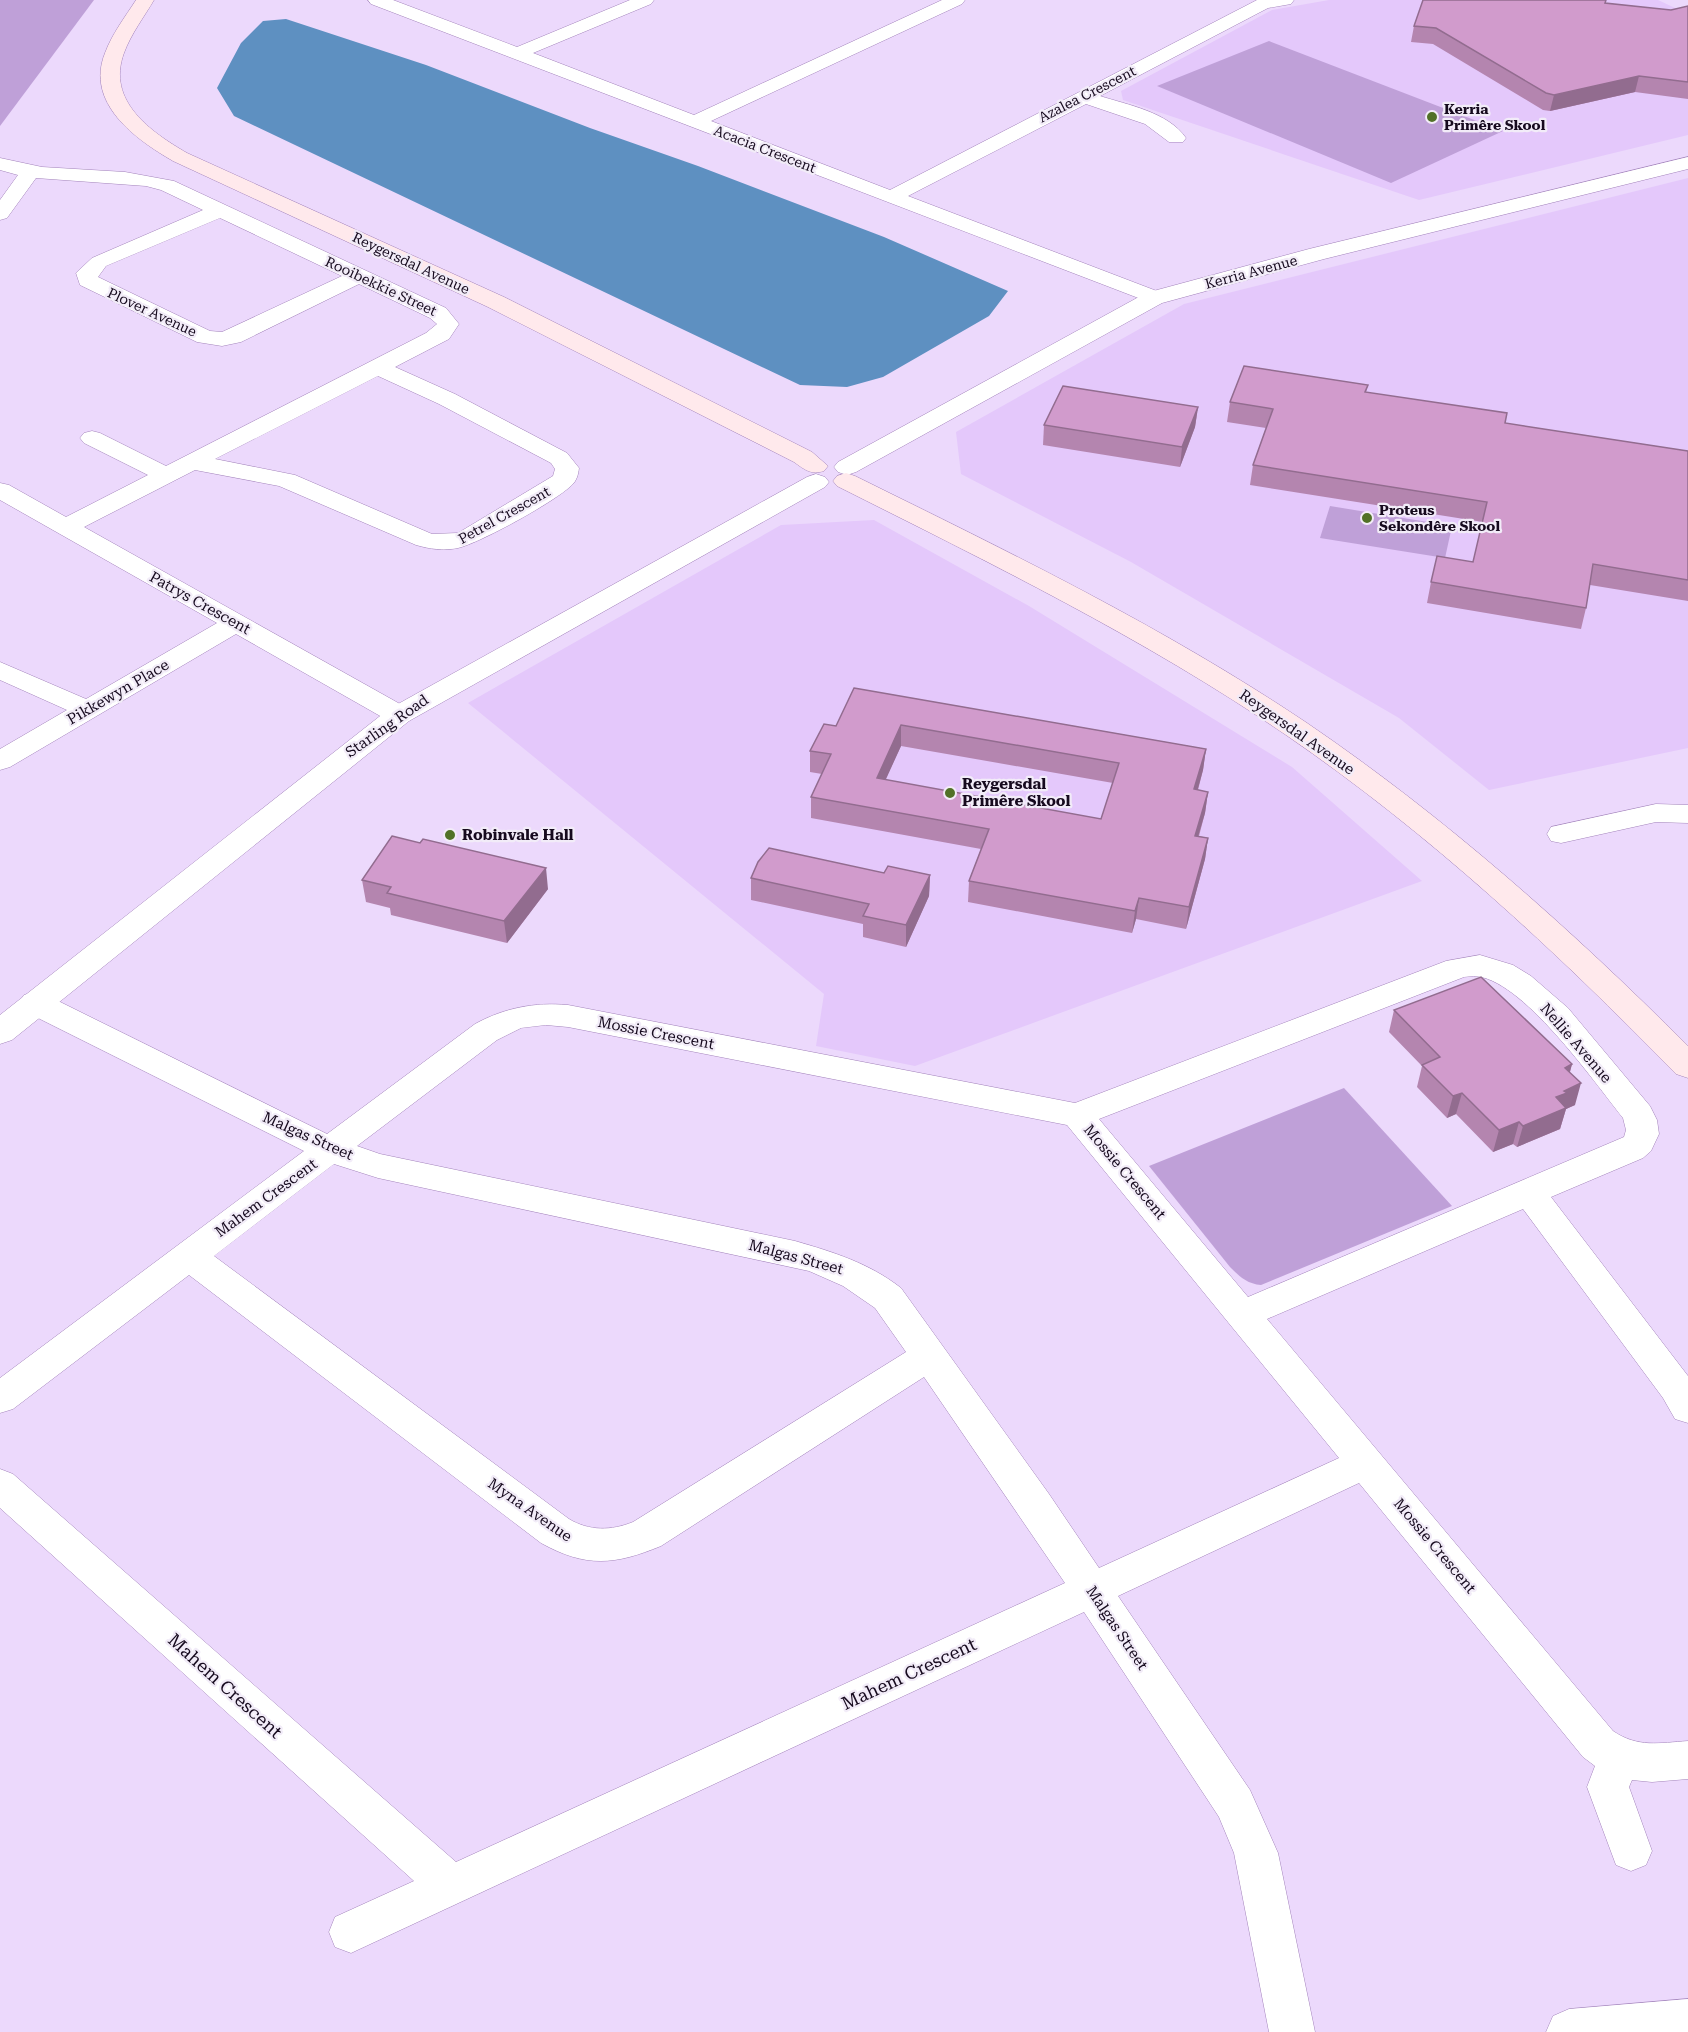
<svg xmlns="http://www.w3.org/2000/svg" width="1688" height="2032" viewBox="0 0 1688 2032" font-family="'Roboto Serif',serif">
<rect width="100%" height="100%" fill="#ecd9fc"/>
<g fill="#e4c8fb">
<path d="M1329,0H1658L1688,14V135L1419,200L1123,100L1121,91L1272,10Z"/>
<path d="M1688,178V748L1489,790L1399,718L1131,562L961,474L956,432L1184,304Z"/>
<path d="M874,520L1029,606L1292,767L1422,881L915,1066L816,1046L824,994L468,703L781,525Z"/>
</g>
<g fill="#bfa0d8">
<path d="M0,0H94L0,126Z"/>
<path d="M1269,41L1503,131L1391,183L1157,86Z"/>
<path d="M1330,506L1452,526L1445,558L1320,538Z"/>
<path d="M1344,1088L1452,1206L1261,1285C1247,1284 1239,1276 1230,1267L1149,1166Z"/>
</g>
<path fill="#5e90c1" d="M286,19L426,65L590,128L698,166L884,237L1008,291L989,316L883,377L847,387L800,385L234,116L217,88L241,43L263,21Z"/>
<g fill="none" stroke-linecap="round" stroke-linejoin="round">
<defs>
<g id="minor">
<path d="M368,0H393L517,47L630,0H654L651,4L533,53L694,115L942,0H965L962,4L711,121L890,190L1257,0H1294L1291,4L1268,8L1100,96C1128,105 1168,112 1186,138L1183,142H1169L1145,124L1086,104L908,196L1162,293L1165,298L1162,303L1154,304L371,4Z"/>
<path d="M0,158L42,167L125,172L174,181L446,308L459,324L449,339L395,367L455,394L567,453L579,468C578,475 577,480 572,485C556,501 480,543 458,548C443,551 430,549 416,545L279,486L195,470L84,527L409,709L413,715L409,721L399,723L389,721L236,634L10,767L0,770V749L67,710L0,680V662L86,699L217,623L0,500V483L9,485L66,517L148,475L84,443L80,438L84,433L92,431L100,433L166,466L426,333L437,324L430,318L359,284L241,342L222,346L197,342L80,285L76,273L92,258L203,210L161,190L146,186L36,178L7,218L0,220V200L18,175L0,170ZM220,218L342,276L222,332L210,331L98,277L106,266ZM378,376L439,404L551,463L555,469L553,476L458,533L432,534L295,475L215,459Z"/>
<path d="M1656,804L1688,805V823L1656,822L1561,843L1551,841L1547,834L1551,827Z"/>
<path d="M1480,955L1513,965L1531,976L1568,1008L1650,1106L1657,1120L1659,1134L1651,1151L1643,1158L1551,1197L1688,1376V1423L1675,1419L1663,1398L1523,1209L1267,1319L1613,1731C1638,1748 1659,1743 1688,1741V1779L1652,1782L1632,1780L1629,1787L1652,1851L1646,1865L1631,1871L1616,1865L1587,1787L1595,1766L1583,1757L1359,1483L1118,1596L1250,1790L1278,1853L1315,2032H1269L1234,1853L1219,1817L1084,1612L351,1953L335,1947L329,1932L335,1917L414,1881L0,1508V1469L13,1474L456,1862L1065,1583L924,1377L661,1546C615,1565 586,1568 541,1543L189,1275L13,1409L0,1413V1378L304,1151L24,1011L19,1003L24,995L35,992L46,995L327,1134L475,1024C504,1008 535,1002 568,1005L1075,1103L1446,961ZM1474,976C1521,977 1594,1082 1623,1118L1626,1130L1624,1137L1248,1297L1099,1119L1464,977ZM546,1025L568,1027L1067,1125L1339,1458L1099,1568L1049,1494L901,1288C869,1263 833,1252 795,1241L380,1154L357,1146L497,1040L521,1028ZM334,1164L378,1178L809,1271L843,1286L875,1308L906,1352L633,1522C611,1531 589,1531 569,1519L214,1256Z"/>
<path d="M1688,1999V2032H1546L1553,2016L1569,2009Z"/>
</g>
<g id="tertiary">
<path d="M1688,157V169L1324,259L1162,303L856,472L847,475L838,472L834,467L838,462L1146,293L1309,249Z"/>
<path d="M816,474L825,477L829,482L825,487L409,721L12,1040L0,1044V1015L389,709L807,477Z"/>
</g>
<g id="secondary">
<path d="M136,0H154C144,17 131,34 124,53C106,101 151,132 187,153L504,297L812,452L828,466L824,471C811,475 805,470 794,462L488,307L173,161C135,139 85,103 105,53C112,34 125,17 136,0Z"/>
<path d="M846,473L855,476C1009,552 1164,627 1307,723C1445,817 1570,928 1688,1046V1078L1676,1074C1556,951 1429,833 1286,735C1144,638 990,563 837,486L833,481L837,476Z"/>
</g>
</defs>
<use href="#minor" stroke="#a384bb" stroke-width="1"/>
<use href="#tertiary" stroke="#a384bb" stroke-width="1"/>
<use href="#secondary" stroke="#a384bb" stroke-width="1"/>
<use href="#minor" fill="#fff" fill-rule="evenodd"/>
<use href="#tertiary" fill="#fff" fill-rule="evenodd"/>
<use href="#secondary" fill="#ffe9ec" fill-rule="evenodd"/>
</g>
<g fill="#b485af" fill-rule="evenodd">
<path d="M1605,3L1671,10L1688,6V99L1635,92L1550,111L1543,110L1433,44L1411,42L1414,26Z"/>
<path d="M1368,385L1366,392L1505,423L1688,451V601L1590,585L1586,608L1581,629L1427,603L1431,582L1473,562L1483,522L1250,485L1253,465L1266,428L1227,422L1230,402Z"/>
<path d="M1198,407L1195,427L1180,467L1043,445L1044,425Z"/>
<path d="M854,688L1206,749L1203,770L1198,790L1208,792L1205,813L1199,836L1208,838L1205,859L1186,929L1136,919L1132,933L968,902L969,881L981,849L811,818V797L822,774L810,772V751L836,726ZM901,746L1113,783L1101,819L885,780Z"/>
<path d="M884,873L930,875L929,896L906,947L863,937V924L751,900V878Z"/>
<path d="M362,880L548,889L507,943L391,915L390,908L366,902Z"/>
<path d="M1394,1010L1572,1064L1570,1072L1575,1105L1566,1109L1560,1129L1517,1147L1513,1144L1493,1152L1456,1114L1447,1118L1417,1087L1422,1066L1389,1032Z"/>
</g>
<g fill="#926c8f">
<path d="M1639,76L1635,92L1550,111L1554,95Z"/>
<path d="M1198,407L1195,427L1180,467L1182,447Z"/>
<path d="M901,725V746L877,799V778Z"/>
<path d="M1206,749L1203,770L1192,810L1194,789Z"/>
<path d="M1208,792L1205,813L1192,857L1195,836Z"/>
<path d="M1208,838L1205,859L1186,929L1189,907Z"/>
<path d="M546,868L548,889L507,943L504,921Z"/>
<path d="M930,875L929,896L906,947V925Z"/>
<path d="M1139,898L1136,919L1132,933L1135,911Z"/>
<path d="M1572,1064L1566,1086L1565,1068Z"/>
<path d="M1581,1083L1575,1105L1566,1109L1560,1129L1517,1147L1523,1126L1564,1091Z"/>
<path d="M1462,1093L1456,1114L1447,1118L1453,1096Z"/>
<path d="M1519,1122L1513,1144L1493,1152L1499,1130Z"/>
</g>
<g fill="#d19bcc" stroke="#926c8f" stroke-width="1.5" fill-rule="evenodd">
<path d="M1423,0H1606L1605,3L1671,10L1688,6V82L1639,76L1554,95L1546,93L1436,28L1414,26Z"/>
<path d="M1244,366L1368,385L1365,392L1507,413L1505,423L1688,451V580L1593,564L1586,608L1431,582L1437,556L1473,562L1487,502L1253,465L1273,409L1230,402Z"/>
<path d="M1063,386L1198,407L1182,447L1044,425Z"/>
<path d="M854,688L1206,749L1194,789L1208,792L1195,836L1208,838L1189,907L1139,898L1135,911L969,881L989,829L811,797L831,754L810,751L824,724L836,726ZM901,725L1119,763L1101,819L877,778Z"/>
<path d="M392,836L420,843L423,839L546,868L504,921L387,893L391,887L362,880Z"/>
<path d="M769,848L884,873L888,866L930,875L906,925L863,916L869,904L751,878L758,862Z"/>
<path d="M1481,977L1572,1064L1565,1068L1581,1083L1564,1091L1567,1093L1556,1097L1566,1108L1523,1126L1519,1122L1499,1130L1462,1093L1453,1096L1422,1065L1440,1057L1394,1010Z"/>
</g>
<g fill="#517127" stroke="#f2ecf8" stroke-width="2">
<circle cx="1432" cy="117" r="6"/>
<circle cx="1367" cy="518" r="6"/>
<circle cx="950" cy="793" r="6"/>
<circle cx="450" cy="835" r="6"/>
</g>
<g text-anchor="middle" stroke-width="4.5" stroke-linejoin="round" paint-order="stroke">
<g font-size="14" fill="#160a1e" stroke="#f2ecf8">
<text transform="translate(1087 94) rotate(-27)" y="5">Azalea Crescent</text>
<text transform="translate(765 149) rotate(21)" y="5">Acacia Crescent</text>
<text transform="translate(411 263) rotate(25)" y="5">Reygersdal Avenue</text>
<text transform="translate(1251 272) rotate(-15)" y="5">Kerria Avenue</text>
<text transform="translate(381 286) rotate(25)" y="5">Rooibekkie Street</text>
<text transform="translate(152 312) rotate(25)" y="5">Plover Avenue</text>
<text transform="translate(504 515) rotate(-29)" y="5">Petrel Crescent</text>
</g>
<g font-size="14" font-weight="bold" fill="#160a1e" stroke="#f2ecf8" text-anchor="start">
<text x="1444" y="114">Kerria<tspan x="1444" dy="16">Primêre Skool</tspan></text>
<text x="1379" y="515">Proteus<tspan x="1379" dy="16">Sekondêre Skool</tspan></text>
</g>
<g font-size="15" fill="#160a1e" stroke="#f2ecf8">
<text transform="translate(200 603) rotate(29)" y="5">Patrys Crescent</text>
<text transform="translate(118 692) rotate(-30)" y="5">Pikkewyn Place</text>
<text transform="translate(387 726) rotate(-35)" y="5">Starling Road</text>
<text transform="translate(1297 732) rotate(35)" y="5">Reygersdal Avenue</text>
<text transform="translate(656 1033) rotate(11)" y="5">Mossie Crescent</text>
<text transform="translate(1576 1043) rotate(49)" y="5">Nellie Avenue</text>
<text transform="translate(308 1136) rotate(24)" y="5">Malgas Street</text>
<text transform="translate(1125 1172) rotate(50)" y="5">Mossie Crescent</text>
<text transform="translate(266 1198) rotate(-36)" y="5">Mahem Crescent</text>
<text transform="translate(796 1257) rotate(15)" y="5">Malgas Street</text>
<text transform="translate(530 1510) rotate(35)" y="5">Myna Avenue</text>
<text transform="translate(1435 1546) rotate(50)" y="5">Mossie Crescent</text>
<text transform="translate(1117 1628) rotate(56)" y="5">Malgas Street</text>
</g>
<g font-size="15" font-weight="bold" fill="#160a1e" stroke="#f2ecf8" text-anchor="start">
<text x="962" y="789">Reygersdal<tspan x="962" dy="17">Primêre Skool</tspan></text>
<text x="462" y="840">Robinvale Hall</text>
</g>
<g font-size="18" fill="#160a1e" stroke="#f2ecf8">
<text transform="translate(909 1674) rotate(-25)" y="6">Mahem Crescent</text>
<text transform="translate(225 1686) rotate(42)" y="6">Mahem Crescent</text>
</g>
</g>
</svg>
